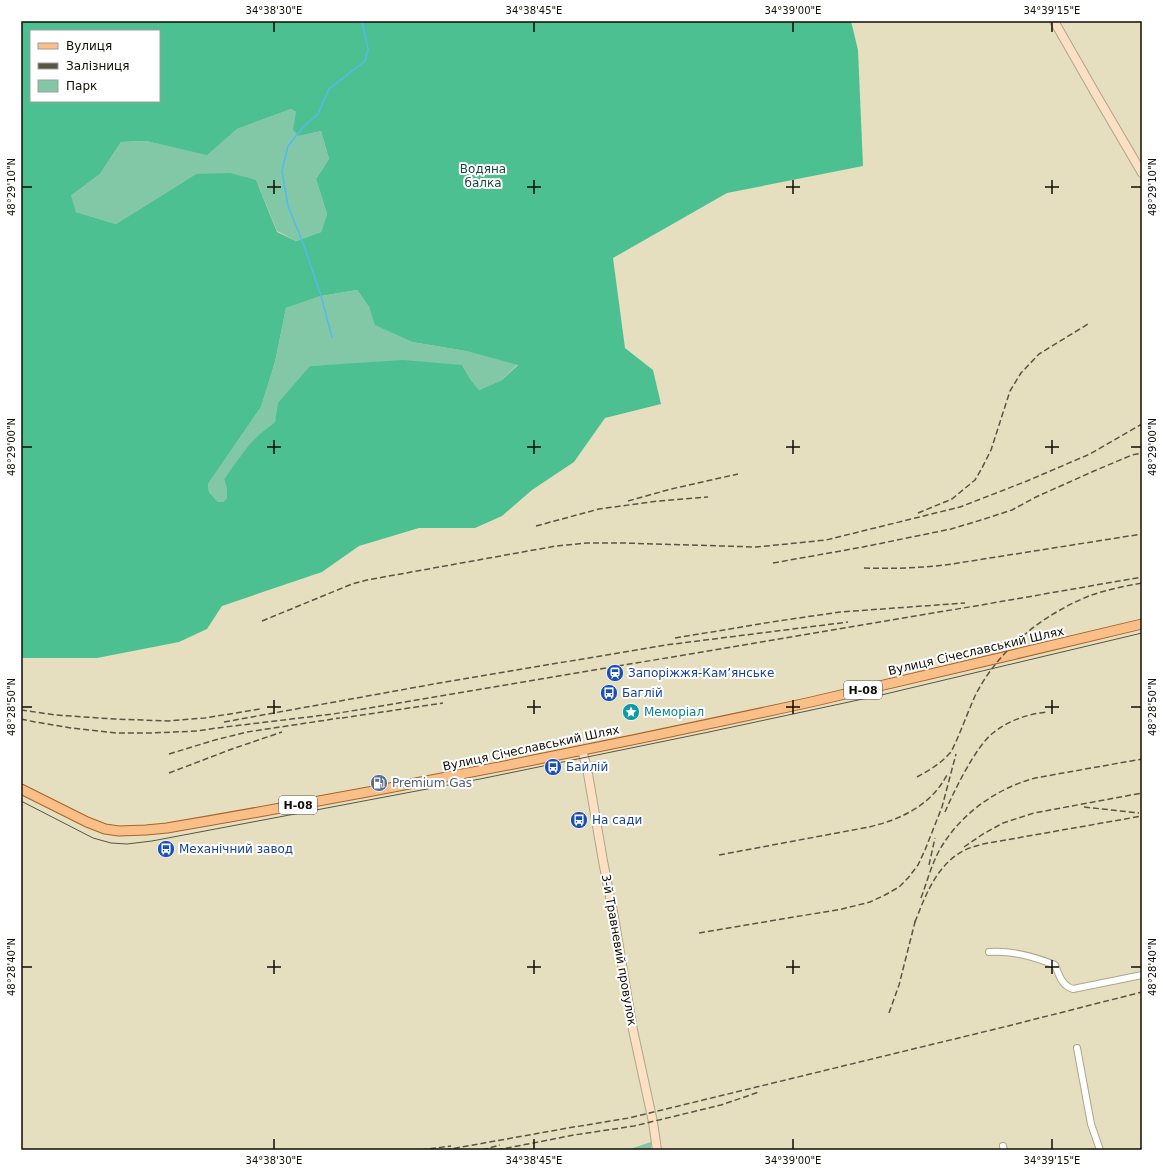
<svg xmlns="http://www.w3.org/2000/svg" width="1163" height="1171" viewBox="0 0 1163 1171" font-family="'DejaVu Sans',sans-serif">
<rect width="100%" height="100%" fill="#e5dfc0"/>
<g fill="#82c7a6">
<path d="M291,109L296,112L299,136L321,131L329,159L316,179L327,214L321,232L296,241L277,231L256,180L196,174L116,224L76,212L70,197L100,174L121,142L146,141L207,154L237,129Z"/>
<path d="M357,290L369,307L376,325L412,342L466,351L518,364L502,380L479,390L471,380L462,365L355,364L310,366L277,413L275,422L262,432L224,479L227,489V498L223,502H218L209,492L208,484L261,407L275,362L286,308L321,296Z"/>
<path d="M651,1142V1150H629L630,1149Z"/>
</g>
<path fill="#4dc091" fill-rule="evenodd" d="M21,21H851L858,50L863,166L727,193L613,258L625,348L653,370L661,404L605,418L574,462L532,490L502,516L475,528H419L359,546L322,572L222,606L207,629L179,642L97,658H21ZM31,31H159V101H31ZM291,109L296,112L293,130L299,136L321,131L329,159L316,179L327,214L321,232L296,241L277,232L256,180L230,173L196,174L116,224L76,212L71,196L100,174L121,142L146,141L207,155L237,129ZM357,290L369,307L375,325L412,342L466,351L518,365L502,380L479,390L471,380L462,365L403,360L310,366L278,403L275,422L262,432L249,445L224,479L227,489V498L223,502H218L209,492L208,484L261,407L275,362L286,308L321,296Z"/>
<g fill="none" stroke-linecap="round" stroke-linejoin="round">
<path stroke="#54b9f4" stroke-width="1.5" d="M332,337L321,296L303,243L288,206L282,171L288,146L303,127L318,114L329,89L365,61L368,49L362,21"/>
<defs>
<g id="minor">
<path d="M989,952C1011,950 1035,957 1055,965C1059,975 1062,986 1073,989L1142,975"/>
<path d="M1077,1048L1091,1124L1100,1150"/>
<path d="M1003,1146L1004,1150"/>
</g>
<g id="secondary">
<path d="M1054,21L1094,91L1142,173"/>
<path d="M582,750L587,768L603,861L614,917L633,1030L653,1122L657,1150"/>
</g>
<path id="primary" d="M21,789L87,822L105,829L119,831L146,830L167,828C383,791 597,749 811,702C921,677 1032,650 1142,624"/>
</defs>
<use href="#minor" stroke="#aca789" stroke-width="8"/>
<use href="#secondary" stroke="#aca789" stroke-width="10"/>
<use href="#primary" stroke="#a66426" stroke-width="11"/>
<use href="#minor" stroke="#fff" stroke-width="6"/>
<use href="#secondary" stroke="#fddfc4" stroke-width="8"/>
<use href="#primary" stroke="#fabe88" stroke-width="9"/>
<path stroke="#595545" stroke-width="1" d="M21,801L93,838L111,843L127,844L152,841L480,779L709,732L877,696L1142,633"/>
<g stroke="#595545" stroke-width="1.5" stroke-dasharray="6 3" stroke-linecap="butt">
<path d="M628,501L671,489L738,474"/>
<path d="M918,513L952,499L975,480L982,468L991,450L1010,391L1021,373L1039,354L1088,324"/>
<path d="M536,526L599,509L658,501L708,497"/>
<path d="M773,563L863,547L951,529L981,520L1012,510L1036,497L1094,471L1132,455L1142,453"/>
<path d="M864,568C894,569 923,568 952,564L1142,534"/>
<path d="M262,621L352,584L367,580L556,546L587,543H623L756,547L797,543L826,540L960,507L1027,481L1090,454L1142,424"/>
<path d="M675,638L778,621L840,612L965,603"/>
<path d="M21,710L56,715L114,719L168,721L205,718L260,709"/>
<path d="M342,718L443,703"/>
<path d="M21,719L35,722L71,728L116,733H149L197,731L217,728L333,714L987,604L1142,577"/>
<path d="M224,722L445,682L666,645L848,622"/>
<path d="M169,754L215,740L247,732L340,718"/>
<path d="M169,773L232,749L282,732"/>
<path d="M917,777C928,771 940,764 949,754C952,752 953,747 955,744C962,728 968,712 975,696C998,650 1042,615 1089,596C1105,590 1125,586 1142,583"/>
<path d="M1084,807L1139,813"/>
<path d="M945,812C954,791 976,746 993,733C1008,721 1027,714 1047,712"/>
<path d="M964,847L983,834L1003,823L1034,813L1142,793"/>
<path d="M719,855L869,827C902,819 932,805 948,773"/>
<path d="M929,865L935,838"/>
<path d="M921,898C927,882 931,866 939,851C959,815 995,789 1035,778L1142,759"/>
<path d="M915,922C926,894 937,864 965,850C971,847 977,846 983,844L1142,816"/>
<path d="M699,933L842,909L870,902L885,895L899,887L908,878L918,865L925,850L942,807L956,754"/>
<path d="M889,1013L899,985L916,918"/>
<path d="M421,1150L451,1146"/>
<path d="M445,1150L568,1128L629,1118L1012,1025L1142,992"/>
<path d="M482,1150L500,1145"/>
<path d="M497,1150L574,1135L634,1126L721,1105L759,1092"/>
</g>
</g>
<path fill="none" stroke="#0f0d04" stroke-width="1.5" d="M274,22V32M534,22V32M793,22V32M1052,22V32M274,180V194M534,180V194M793,180V194M1052,180V194M22,187H32M267,187H281M527,187H541M786,187H800M1045,187H1059M1131,187H1141M274,440V454M534,440V454M793,440V454M1052,440V454M22,447H32M267,447H281M527,447H541M786,447H800M1045,447H1059M1131,447H1141M274,700V714M534,700V714M793,700V714M1052,700V714M22,707H32M267,707H281M527,707H541M786,707H800M1045,707H1059M1131,707H1141M274,960V974M534,960V974M793,960V974M1052,960V974M22,967H32M267,967H281M527,967H541M786,967H800M1045,967H1059M1131,967H1141M274,1139V1149M534,1139V1149M793,1139V1149M1052,1139V1149"/>
<defs>
<symbol id="station-disc" viewBox="-11 -11 22 22"><circle r="9.5" fill="#1a4fb4" stroke="#fff"/><path d="M-3-6H3Q5-6 5-4V2Q5 4 3 4L4.5 6H3L1.5 4h-3L-3 6H-4.5L-3 4Q-5 4-5 2V-4Q-5-6-3-6ZM-3.5-4v3h7v-3ZM-3.5 1v1.5H-2V1ZM2 1v1.5H3.5V1Z" fill="#fff"/></symbol>
<symbol id="bus-disc" viewBox="-11 -11 22 22"><circle r="9.5" fill="#1a4fb4" stroke="#fff"/><path d="M-5-6H5V4H4V6H2V4H-2V6H-4V4H-5ZM-3.5-4V0h7V-4ZM-3.5 1.2v1.5H-2V1.2ZM2 1.2v1.5H3.5V1.2Z" fill="#fff"/></symbol>
<symbol id="sight-disc" viewBox="-11 -11 22 22"><circle r="9.5" fill="#0f9aa8" stroke="#fff"/><path d="M0-6L1.8-2.2L6-1.7L2.9 1.2L3.7 5.4L0 3.3L-3.7 5.4L-2.9 1.2L-6-1.7L-1.8-2.2Z" fill="#fff"/></symbol>
<symbol id="fuel-disc" viewBox="-11 -11 22 22"><circle r="9.5" fill="#5c6f8a" stroke="#fff"/><path d="M-5.5-6h7V0h2V4h1.3V-2.5L3-4.5l.8-.8L6-3V5H2.5V1h-1V6h-7ZM-4.2-4.7v3.2H.2V-4.7Z" fill="#fff"/></symbol>
</defs>
<g fill-rule="evenodd">
<use href="#station-disc" x="605" y="663" width="20" height="20"/>
<use href="#bus-disc" x="599" y="683" width="20" height="20"/>
<use href="#sight-disc" x="621" y="702" width="20" height="20"/>
<use href="#bus-disc" x="543" y="757" width="20" height="20"/>
<use href="#fuel-disc" x="369" y="773" width="20" height="20"/>
<use href="#bus-disc" x="569" y="810" width="20" height="20"/>
<use href="#bus-disc" x="156" y="839" width="20" height="20"/>
</g>
<g text-anchor="middle" stroke-width="4" stroke-linejoin="round" paint-order="stroke">
<g fill="#fff" stroke="#57564f" stroke-width="1">
<rect x="844" y="681" width="38" height="18" rx="3"/>
<rect x="279" y="796" width="38" height="18" rx="3"/>
</g>
<g font-size="11" font-weight="bold" fill="#0f0d04">
<text x="863" y="694">Н-08</text>
<text x="298" y="809">Н-08</text>
</g>
<g font-size="12" fill="#1a4936" stroke="#fff">
<text x="483" y="173">Водяна<tspan x="483" dy="14">балка</tspan></text>
</g>
<g font-size="12" fill="#0f0d04" stroke="#fff">
<text transform="translate(976 651) rotate(-13)" y="4">Вулиця Січеславський Шлях</text>
<text transform="translate(531 748) rotate(-12)" y="4">Вулиця Січеславський Шлях</text>
<text transform="translate(619 950) rotate(80)" y="4">3-й Травневий провулок</text>
</g>
<g font-size="12" fill="#164399" stroke="#fff" text-anchor="start">
<text x="628" y="677">Запоріжжя-Кам’янське</text>
<text x="622" y="697">Баглій</text>
<text x="566" y="771">Байлій</text>
<text x="592" y="824">На сади</text>
<text x="179" y="853">Механічний завод</text>
</g>
<g font-size="12" fill="#0d838f" stroke="#fff" text-anchor="start">
<text x="644" y="716">Меморіал</text>
</g>
<g font-size="12" fill="#4e5e75" stroke="#fff" text-anchor="start">
<text x="392" y="787">Premium Gas</text>
</g>
</g>
<rect width="1163" height="1171" fill="none" stroke="#ffffff" stroke-width="44"/>
<rect x="30" y="30" width="130" height="72" fill="#ffffff" stroke="#9f9e9b"/>
<rect x="38" y="43" width="20" height="6" fill="#fabe88" stroke="#9f9e9b"/>
<text x="66" y="50" font-size="12" fill="#0f0d04">Вулиця</text>
<rect x="38" y="63" width="20" height="6" fill="#595545" stroke="#9f9e9b"/>
<text x="66" y="70" font-size="12" fill="#0f0d04">Залізниця</text>
<rect x="38" y="80" width="20" height="12" fill="#82c7a6" stroke="#9f9e9b"/>
<text x="66" y="90" font-size="12" fill="#0f0d04">Парк</text>
<rect x="22" y="22" width="1119" height="1127" fill="none" stroke="#0f0d04" stroke-width="1.5"/>
<g font-size="10" text-anchor="middle" fill="#0f0d04">
<text x="274" y="14">34°38'30"E</text>
<text x="534" y="14">34°38'45"E</text>
<text x="793" y="14">34°39'00"E</text>
<text x="1052" y="14">34°39'15"E</text>
<text transform="translate(11 187) rotate(-90)" y="4">48°29'10"N</text>
<text transform="translate(1152 187) rotate(-90)" y="4">48°29'10"N</text>
<text transform="translate(11 447) rotate(-90)" y="4">48°29'00"N</text>
<text transform="translate(1152 447) rotate(-90)" y="4">48°29'00"N</text>
<text transform="translate(11 707) rotate(-90)" y="4">48°28'50"N</text>
<text transform="translate(1152 707) rotate(-90)" y="4">48°28'50"N</text>
<text transform="translate(11 967) rotate(-90)" y="4">48°28'40"N</text>
<text transform="translate(1152 967) rotate(-90)" y="4">48°28'40"N</text>
<text x="274" y="1164">34°38'30"E</text>
<text x="534" y="1164">34°38'45"E</text>
<text x="793" y="1164">34°39'00"E</text>
<text x="1052" y="1164">34°39'15"E</text>
</g>
</svg>
